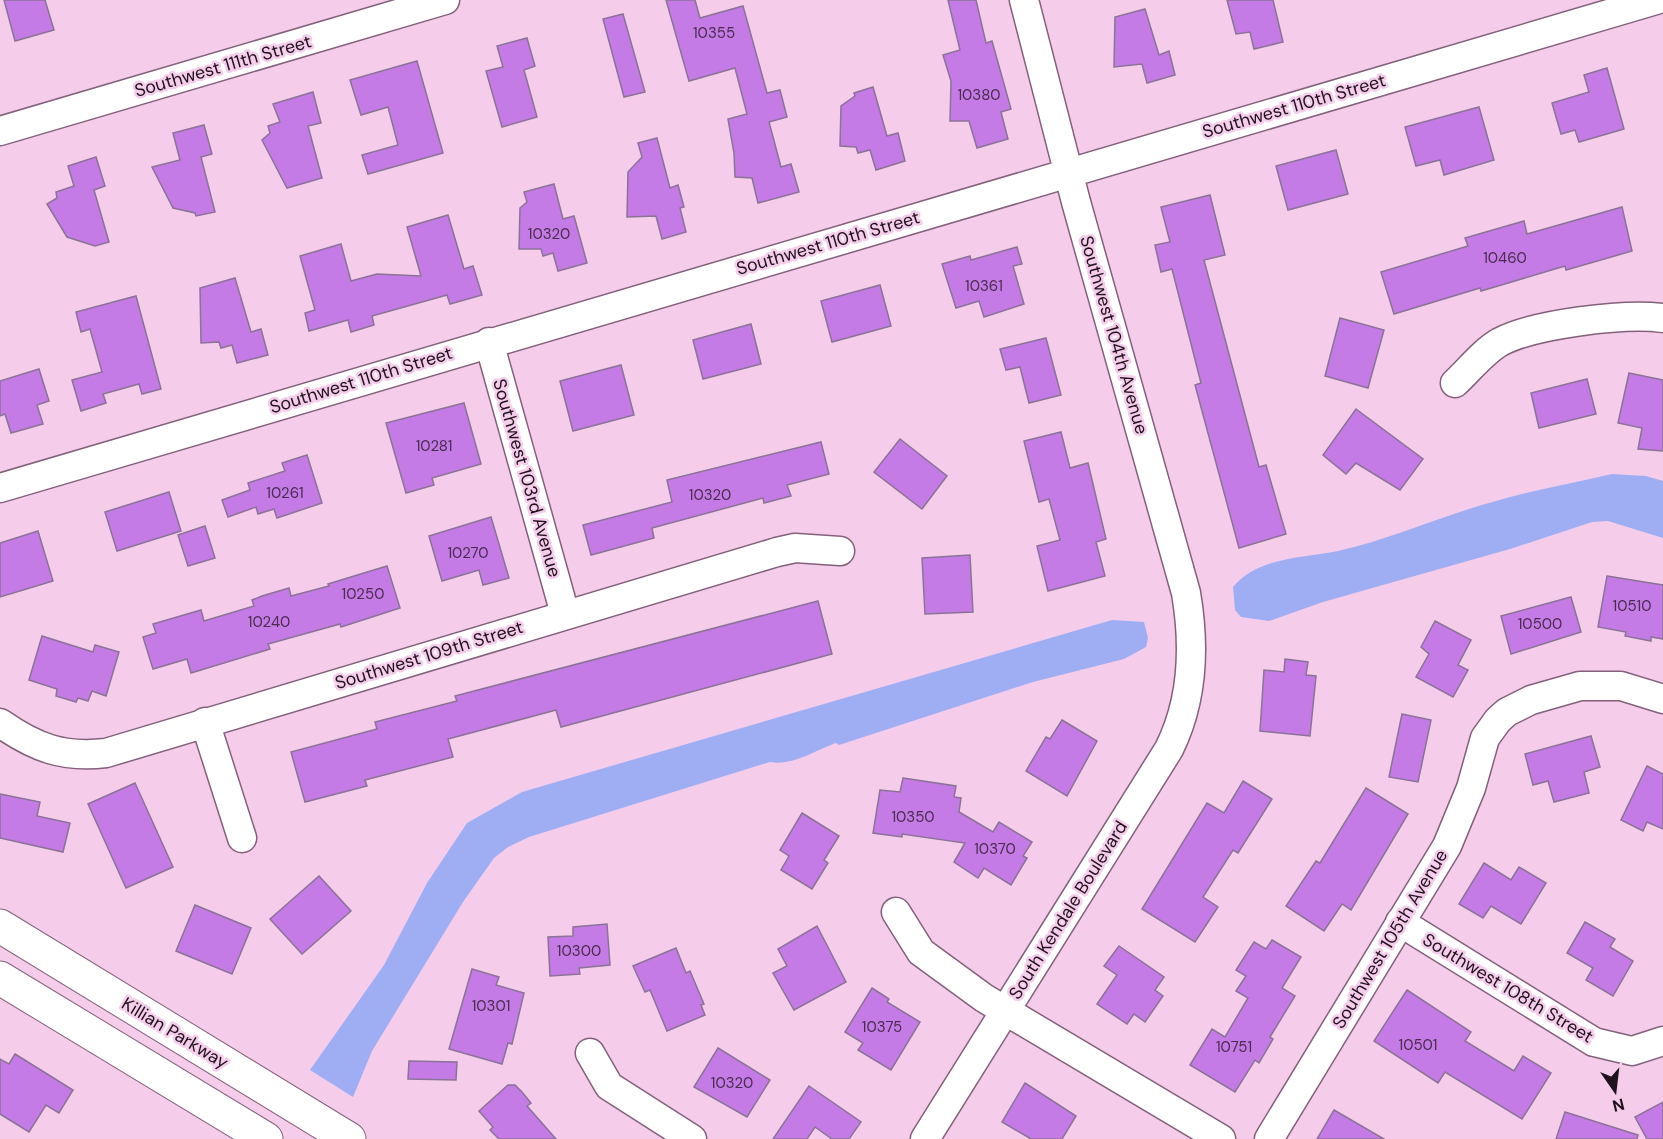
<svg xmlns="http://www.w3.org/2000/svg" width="1663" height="1139" viewBox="0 0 1663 1139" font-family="'DM Sans',sans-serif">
<rect width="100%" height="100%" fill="#f5cdeb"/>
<g fill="#9faef3">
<path d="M1612,474L1646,476L1663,481V538L1608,521L1592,522L1510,549L1323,602L1269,621L1241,617L1235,610L1233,587C1257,557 1304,558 1338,551C1392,539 1443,515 1496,501C1534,490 1573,483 1612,474Z"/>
<path d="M1112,620L1144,622L1148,638L1146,647L1124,659L1033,682L839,745L836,743C815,750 794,766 770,762L529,837L508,847L494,858L463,902L372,1051L353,1097L310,1070L384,965L427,883L467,823L522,792Z"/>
</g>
<g fill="#c57be6" stroke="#8a7396" stroke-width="1.5">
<path d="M4,0H45L54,30L15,41Z"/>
<path d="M666,0H695L700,18L743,6L767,93L780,90L787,117L769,122L781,167L791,164L799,192L758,203L752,178L735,177L734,153L728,119L747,114L735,68L689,81Z"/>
<path d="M948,0H976L986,43L992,41L1011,109L1001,112L1008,139L977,148L969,121H950L951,81L943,55L960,50Z"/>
<path d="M1227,0H1273L1283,42L1254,49L1250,32L1236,34Z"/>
<path d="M1145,9L1159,55L1169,51L1175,75L1147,83L1142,64L1114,67L1115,17Z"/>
<path d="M623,14L645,92L624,97L603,19Z"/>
<path d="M527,38L535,66L524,70L537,117L502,127L486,71L503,67L497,46Z"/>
<path d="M417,61L443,153L368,174L362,155L398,145L388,107L361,115L350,80Z"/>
<path d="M1607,68L1624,129L1579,142L1575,130L1561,134L1552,103L1589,92L1584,75Z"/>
<path d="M873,87L887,136L898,133L905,161L876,170L870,150L858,153L856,147L840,146L841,106L855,96L854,93Z"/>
<path d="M313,92L321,123L308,126L322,178L287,188L262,140L270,133L268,126L280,122L273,104Z"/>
<path d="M1479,107L1494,160L1444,175L1440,160L1416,166L1405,127Z"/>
<path d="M204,125L212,154L201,157L215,212L196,216L195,213L173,208L152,167L180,160L173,133Z"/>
<path d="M657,138L670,188L678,185L684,207L680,208L686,232L662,239L656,216L627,217L628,172L642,157L638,143Z"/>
<path d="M1336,150L1348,194L1288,210L1276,166Z"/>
<path d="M96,157L105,186L94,190L109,242L95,246L67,237L47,204L57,198L56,192L74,186L68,166Z"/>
<path d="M554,184L563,219L574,216L587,263L558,271L553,253L543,256L541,249H519L520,208L527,202L524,192Z"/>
<path d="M1210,195L1225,255L1204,260L1259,467L1266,465L1286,534L1239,548L1195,385L1201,383L1172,269L1161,272L1155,245L1170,242L1161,207Z"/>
<path d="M1622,207L1632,251L1566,270L1565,266L1481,291L1480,288L1394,314L1381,272L1468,246L1465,238L1524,221L1527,234Z"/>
<path d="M448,215L464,269L473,266L482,295L450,304L447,295L372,316L374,325L351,332L348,320L309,331L305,313L315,310L300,256L341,244L351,281L377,274L421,276L407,227Z"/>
<path d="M1017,247L1022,264L1013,266L1024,304L984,317L979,301L956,308L942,264L970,256L971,260Z"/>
<path d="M235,278L251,332L261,329L268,355L237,363L232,345L221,348L219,342L201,343L200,288Z"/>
<path d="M880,285L891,326L832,342L821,301Z"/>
<path d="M136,296L161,389L142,394L139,384L103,394L106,403L81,411L72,380L102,372L90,329L81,332L76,312Z"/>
<path d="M1340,318L1384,330L1368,388L1325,376Z"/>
<path d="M751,324L761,364L703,379L693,340Z"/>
<path d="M1046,338L1061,395L1029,403L1020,367L1006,370L1000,349Z"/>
<path d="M621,365L634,415L573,431L560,381Z"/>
<path d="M39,369L49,401L37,405L43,424L11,433L5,414L0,416V381Z"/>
<path d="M1629,373L1663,380V451L1638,449L1642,428L1618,423Z"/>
<path d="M1587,379L1596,414L1539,428L1531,393Z"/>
<path d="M464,403L481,464L432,478L434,485L406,493L386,423Z"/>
<path d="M1356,409L1423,459L1400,490L1356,463L1346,474L1323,455Z"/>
<path d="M1061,432L1070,468L1088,463L1106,539L1096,542L1105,576L1048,591L1037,546L1060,540L1049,499L1039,502L1024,441Z"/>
<path d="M900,439L947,476L922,509L874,472Z"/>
<path d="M821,442L829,474L787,485L791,496L764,503L763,498L652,528L654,538L591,555L583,525L672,502L667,480Z"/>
<path d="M307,455L322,503L277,518L274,509L258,514L256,507L228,517L222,500L250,490L248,483L285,471L282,463Z"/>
<path d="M169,492L181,531L117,551L105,512Z"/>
<path d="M491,517L509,578L483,585L479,570L442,581L429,536Z"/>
<path d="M205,526L215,558L188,566L178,535Z"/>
<path d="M38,531L53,581L0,597V543Z"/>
<path d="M970,555L973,612L925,614L922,558Z"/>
<path d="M387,566L400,608L341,627L340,624L268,644L270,649L191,673L187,659L153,669L143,637L156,633L153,624L201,610L204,621L254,606L252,600L262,596L289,588L291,596L329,586L328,584Z"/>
<path d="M1607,576L1663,585V639L1651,637V641L1625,636L1626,632L1598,627Z"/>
<path d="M1571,597L1581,632L1511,654L1501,616Z"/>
<path d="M818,601L832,654L561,727L556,710L448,739L453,757L365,780L367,786L305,802L291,752L377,729L375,722L457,701L455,696Z"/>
<path d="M1435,621L1471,640L1458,665L1468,670L1453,697L1416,677L1429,654L1421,647Z"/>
<path d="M42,636L93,652L95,645L119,652L106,696L92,691L88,701L78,698L76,702L56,696L57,689L29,680Z"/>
<path d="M1285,659L1308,662L1306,675L1316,676L1310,736L1260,731L1264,670L1284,672Z"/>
<path d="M1402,714L1431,720L1418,782L1389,777Z"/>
<path d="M1062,720L1097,741L1067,796L1026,771L1046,737L1050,739Z"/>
<path d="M1591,736L1600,767L1584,772L1589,793L1554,802L1548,781L1533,785L1525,754Z"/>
<path d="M1647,766L1663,774V829L1647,822L1643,831L1621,820Z"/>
<path d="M903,778L956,786L954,797L961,798L959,812L993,832L999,822L1032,842L1023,856L1027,858L1011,885L984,868L978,878L954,862L965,843L902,834V837L873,833L880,790L900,792Z"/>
<path d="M1243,781L1272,799L1238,853L1233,850L1203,897L1218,907L1195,942L1142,909L1207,803L1224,813Z"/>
<path d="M135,783L173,867L126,888L88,804Z"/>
<path d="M1366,788L1408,814L1351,910L1342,904L1324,931L1286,906L1316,861L1320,863Z"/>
<path d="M0,794L40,802L37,816L70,823L63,852L0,838Z"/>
<path d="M802,813L839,836L824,860L828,863L812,889L781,870L789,856L780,850Z"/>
<path d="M1484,863L1511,880L1519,867L1546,883L1521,924L1491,906L1483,918L1459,904Z"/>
<path d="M319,876L351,911L302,954L270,919Z"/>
<path d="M195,905L251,928L232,974L176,951Z"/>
<path d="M1585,922L1615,939L1610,947L1633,961L1613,996L1586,980L1593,968L1567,953Z"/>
<path d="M607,924L610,965L579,968L580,974L550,976L548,937L573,936V927Z"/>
<path d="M817,926L846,982L794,1010L773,973L787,966L778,949Z"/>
<path d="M1272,940L1301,957L1282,988L1295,996L1270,1037L1273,1039L1259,1063L1255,1060L1235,1092L1190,1065L1212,1029L1225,1037L1248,998L1236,991L1246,976L1236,970L1254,942L1266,949Z"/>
<path d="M1119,946L1164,977L1155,990L1163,996L1145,1022L1134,1014L1127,1024L1097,1004L1117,975L1104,966Z"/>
<path d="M676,948L686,973L690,971L704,1004L701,1005L705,1015L667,1031L650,990L645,992L633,966Z"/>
<path d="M472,969L499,977L496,985L524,993L512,1044L508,1043L502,1064L449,1049Z"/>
<path d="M872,988L889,999L887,1002L920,1022L891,1070L858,1050L863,1043L845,1032Z"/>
<path d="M1407,990L1471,1032L1465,1041L1514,1071L1523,1056L1551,1073L1522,1119L1445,1072L1438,1083L1374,1041Z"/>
<path d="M718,1048L770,1080L747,1117L694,1087Z"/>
<path d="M15,1054L73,1090L59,1113L46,1105L29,1132L0,1114V1059L9,1064Z"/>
<path d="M409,1061L457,1062L456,1080L408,1079Z"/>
<path d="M1025,1083L1076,1116L1062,1139H1031L1002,1122Z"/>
<path d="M508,1085H515L522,1092L531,1103L527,1106L556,1139H499L490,1130L493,1127L479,1111Z"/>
<path d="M809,1086L861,1122L849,1139H832L815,1127L807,1139H773Z"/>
<path d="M1663,1102V1139H1647L1635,1117Z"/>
<path d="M1334,1110L1384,1139H1317Z"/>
<path d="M1565,1112L1638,1135L1637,1139H1556Z"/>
</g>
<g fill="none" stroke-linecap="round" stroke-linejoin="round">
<defs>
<g id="minor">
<path d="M0,131L445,0"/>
<path d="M489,342L565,614"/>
<path d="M1455,383C1469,370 1484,351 1500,342C1534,324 1624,313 1663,318"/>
<path d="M0,488L1656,0"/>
<path d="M205,722L242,838"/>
<path d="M0,723C36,748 63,758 106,753L777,552L795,548L840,551"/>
<path d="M896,912L921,952L984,998L1221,1139"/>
<path d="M1400,922L1594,1042L1632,1051L1663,1041"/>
<path d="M590,1053L609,1086L692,1139"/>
<path d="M925,1139L1169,749C1193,701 1195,646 1186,593L1076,202L1024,0"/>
<path d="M1269,1139L1447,846L1471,788L1485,738L1498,720L1507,712L1531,700L1580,686H1621L1663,699"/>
</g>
<g id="major">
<path d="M0,926L349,1139"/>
<path d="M0,978L266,1139"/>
</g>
</defs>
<use href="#minor" stroke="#83617b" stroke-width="31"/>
<use href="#major" stroke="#83617b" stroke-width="35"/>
<use href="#minor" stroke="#fff" stroke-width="28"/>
<use href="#major" stroke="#fff" stroke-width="33"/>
</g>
<g text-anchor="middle" stroke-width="5" stroke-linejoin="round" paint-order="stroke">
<g font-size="15" fill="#492c4f">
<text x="714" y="38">10355</text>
<text x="979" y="100">10380</text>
<text x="549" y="239">10320</text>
<text x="1505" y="263">10460</text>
<text x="984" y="291">10361</text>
<text x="434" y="451">10281</text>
<text x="285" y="498">10261</text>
<text x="710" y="500">10320</text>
<text x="468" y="558">10270</text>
<text x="363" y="599">10250</text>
<text x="1632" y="611">10510</text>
<text x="269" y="627">10240</text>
<text x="1540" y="629">10500</text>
<text x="913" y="822">10350</text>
<text x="995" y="854">10370</text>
<text x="579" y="956">10300</text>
<text x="491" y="1011">10301</text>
<text x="882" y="1032">10375</text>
<text x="1418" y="1050">10501</text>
<text x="1234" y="1052">10751</text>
<text x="732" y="1088">10320</text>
</g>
<g font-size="18" fill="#20121d" stroke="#f5cdeb">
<text transform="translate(223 66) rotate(-16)" y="6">Southwest 111th Street</text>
<text transform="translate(1294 106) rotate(-16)" y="6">Southwest 110th Street</text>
<text transform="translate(828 243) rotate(-16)" y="6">Southwest 110th Street</text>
<text transform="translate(1114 335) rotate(74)" y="6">Southwest 104th Avenue</text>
<text transform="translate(361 380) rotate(-17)" y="6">Southwest 110th Street</text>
<text transform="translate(527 478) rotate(74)" y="6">Southwest 103rd Avenue</text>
<text transform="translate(429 655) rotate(-17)" y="6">Southwest 109th Street</text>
<text transform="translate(1068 910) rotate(-58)" y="6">South Kendale Boulevard</text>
<text transform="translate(1390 939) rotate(-59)" y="6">Southwest 105th Avenue</text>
<text transform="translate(1508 988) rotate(31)" y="6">Southwest 108th Street</text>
<text transform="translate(175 1033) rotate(31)" y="6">Killian Parkway</text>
</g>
</g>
<g transform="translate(1615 1091) rotate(166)" stroke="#f5cdeb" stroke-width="4.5" paint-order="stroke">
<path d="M0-4.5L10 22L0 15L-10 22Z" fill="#20121d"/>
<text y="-9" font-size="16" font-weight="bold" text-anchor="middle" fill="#20121d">N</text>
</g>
</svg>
